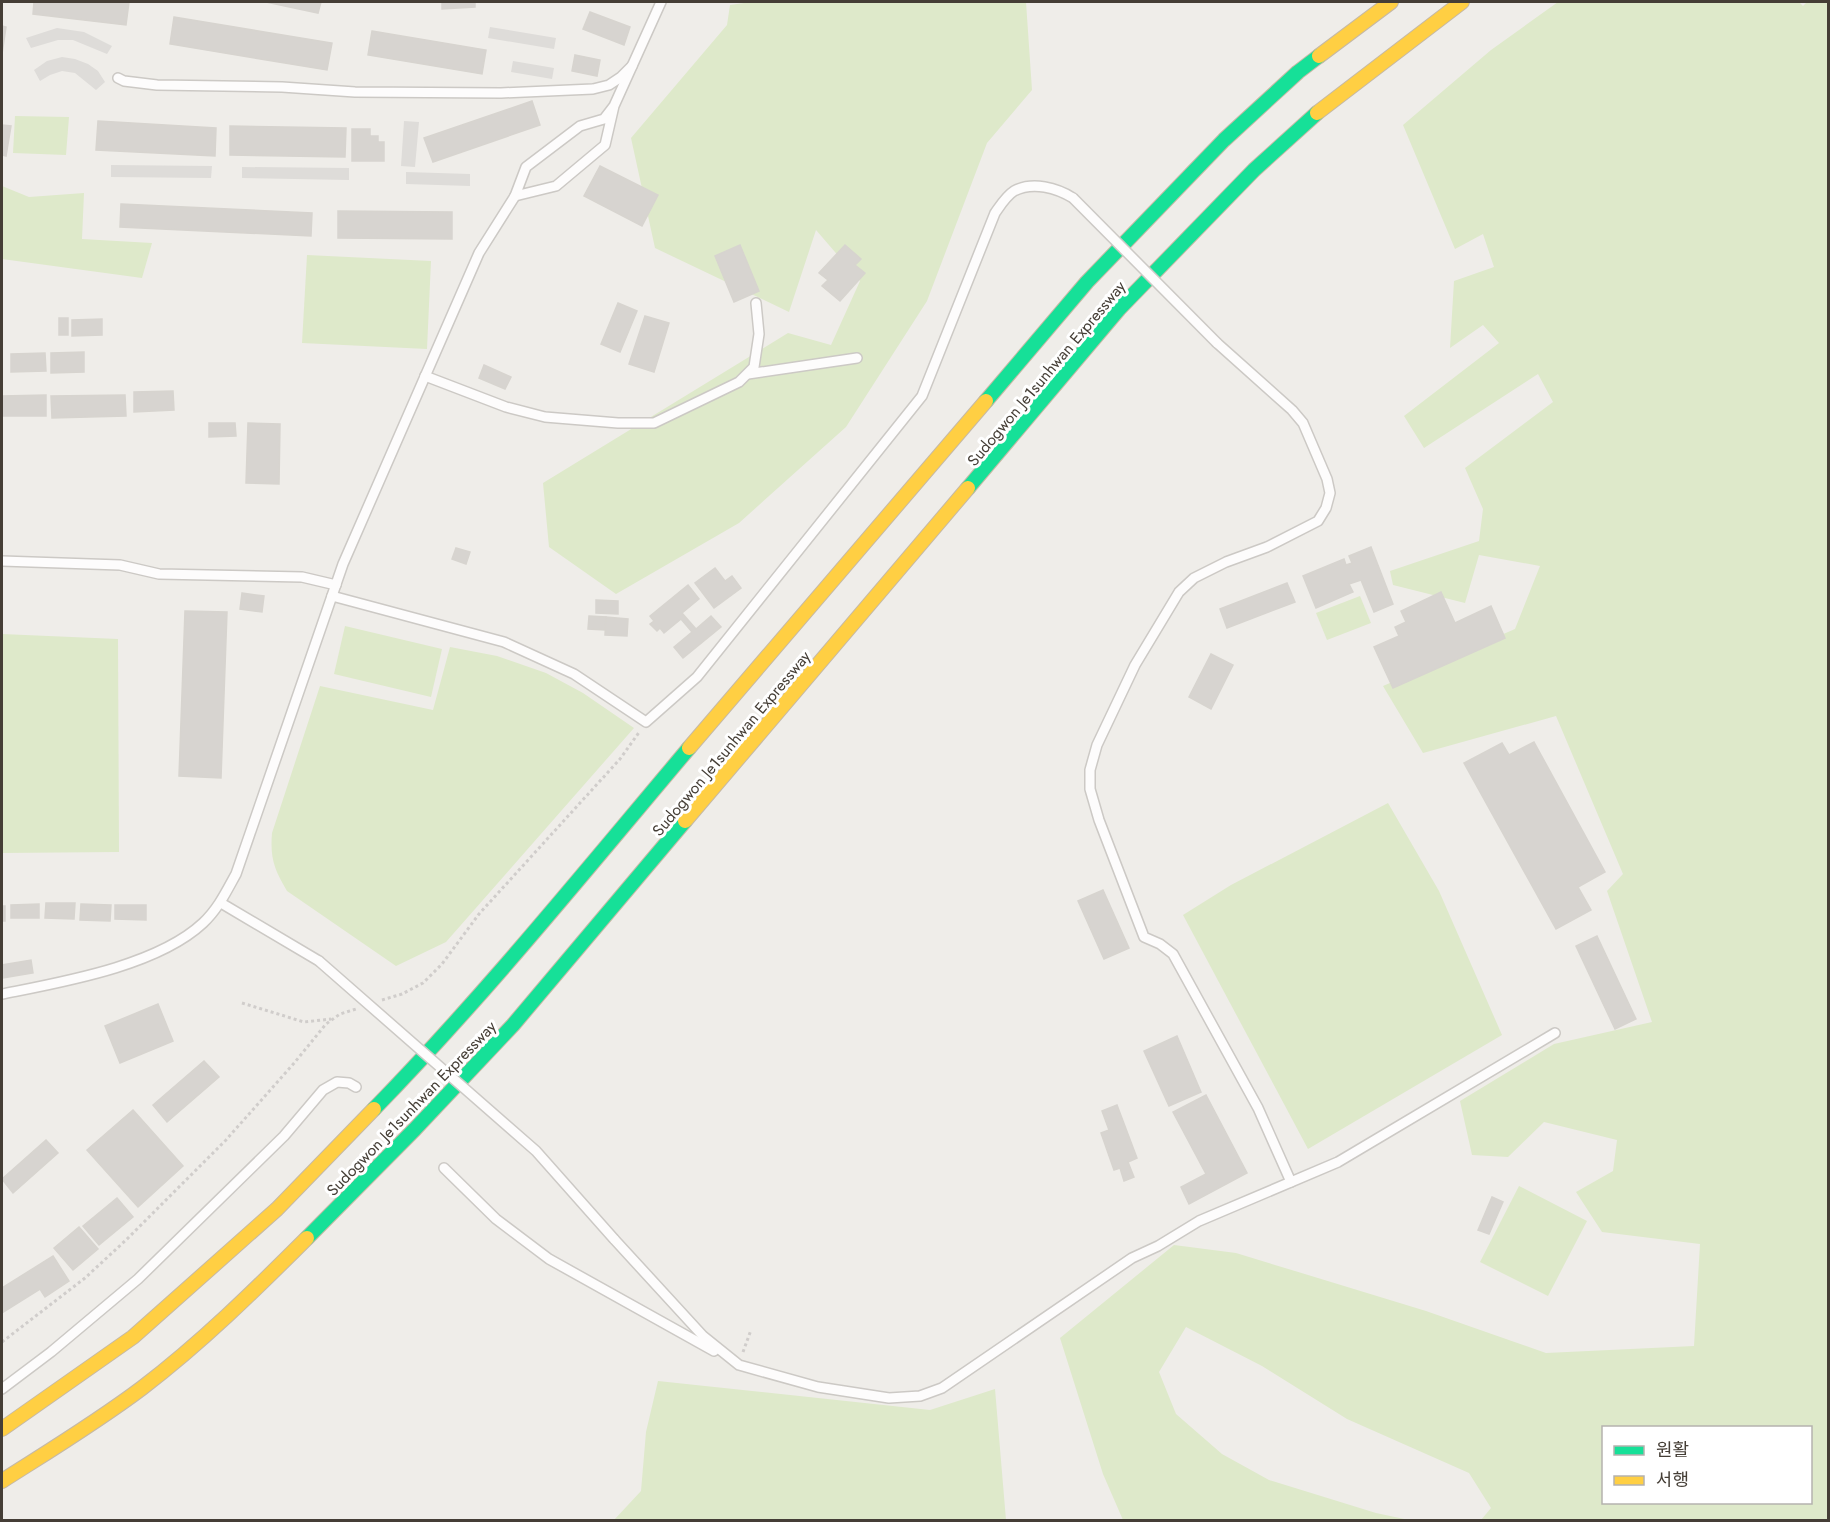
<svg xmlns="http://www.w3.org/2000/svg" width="1830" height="1522" viewBox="0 0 1830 1522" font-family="Jost,'Noto Sans KR',sans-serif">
<rect width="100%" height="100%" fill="#efede9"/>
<g fill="#dee9ca" fill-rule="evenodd">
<path d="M751,2H1026L1032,90L987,143L927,301L846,427L739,523L616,594L549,547L543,483L788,333L831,345L860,281L816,230L789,312L655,248L631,138L727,25L730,5Z"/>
<path d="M1558,2H1799L1803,6L1807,2H1828V1520H1481L1491,1508L1469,1473L1347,1419L1262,1366L1186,1327L1159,1372L1176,1414L1222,1454L1269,1480L1376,1513L1409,1520H1123L1103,1474L1060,1338L1174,1245L1236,1253L1426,1311L1546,1353L1694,1346L1700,1244L1602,1232L1576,1192L1613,1171L1617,1140L1544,1122L1508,1157L1472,1155L1460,1101L1554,1044L1652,1022L1607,891L1623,874L1556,716L1423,753L1383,686L1515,629L1540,566L1479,555L1465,603L1393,585L1390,571L1479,541L1483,509L1465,468L1553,402L1538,374L1424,448L1404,416L1499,343L1483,325L1450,348L1454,281L1494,267L1483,234L1455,249L1403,125L1491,50ZM1604,1428H1810V1502H1604Z"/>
<path d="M15,116L69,117L66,155L13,153Z"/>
<path d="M2,186L29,197L84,193L82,239L152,243L142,278L2,259Z"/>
<path d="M307,255L431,261L427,349L302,343Z"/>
<path d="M1360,596L1371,623L1327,640L1316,613Z"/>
<path d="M345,626L442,649L431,697L334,674Z"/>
<path d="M2,634L118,639L119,852L2,853Z"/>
<path d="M450,647L497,656L546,673L583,693L634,728L446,942L396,966L287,891C274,869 270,858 272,833L320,686L433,710Z"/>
<path d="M1388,803L1439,891L1502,1035L1308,1149L1183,915L1231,885Z"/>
<path d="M1519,1186L1587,1221L1548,1296L1480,1262Z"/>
<path d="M658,1381L930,1410L995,1389L1006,1520H614L641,1491L646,1432Z"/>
</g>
<g fill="#dedcd9">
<path d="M490,27L556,38L554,49L488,38Z"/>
<path d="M57,28L84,32L112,46L107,54L73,40H58L31,48L26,38Z"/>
<path d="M62,57L75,59L88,64L98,71L105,82L96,90L75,73L62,71L50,75L40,81L34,70L47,61Z"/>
<path d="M513,61L554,68L552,79L511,72Z"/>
<path d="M404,121L419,122L415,167L401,166Z"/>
<path d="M111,165L212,166L211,178L111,177Z"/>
<path d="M242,167L349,168V180L242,178Z"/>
<path d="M406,172L470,174V186L406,184Z"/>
</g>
<g fill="#d7d4d0" stroke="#d7d4cf" stroke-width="1.5">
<path d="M34,2H129L126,25L33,14Z"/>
<path d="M266,2H321L318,13Z"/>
<path d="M442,2H475V7L442,9Z"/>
<path d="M590,12L630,27L624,45L583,29Z"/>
<path d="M174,17L332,43L327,70L170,44Z"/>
<path d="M2,26L6,27L2,54Z"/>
<path d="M372,31L486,50L482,74L368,55Z"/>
<path d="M575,55L600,60L597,76L572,71Z"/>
<path d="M532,101L540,125L433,162L424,138Z"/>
<path d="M98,121L216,128L215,156L96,150Z"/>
<path d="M2,125L11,126L6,156L2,155Z"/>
<path d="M230,126L346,128L345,157L230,155Z"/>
<path d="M352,129H370V136H378V142H384V161H352Z"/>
<path d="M600,166L658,195L642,226L584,196Z"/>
<path d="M121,204L312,213L311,236L120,227Z"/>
<path d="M338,211L452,212V239L338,238Z"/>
<path d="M740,245L759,291L734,302L715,256Z"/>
<path d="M845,245L861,259L855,265L865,273L840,301L822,286L828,280L819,273Z"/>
<path d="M618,303L637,311L620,352L601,344Z"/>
<path d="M645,316L669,323L654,372L629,364Z"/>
<rect x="59" y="318" width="9" height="17"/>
<path d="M102,319V335L72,336V320Z"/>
<path d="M84,352V372L51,373V353Z"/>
<path d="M45,353L46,371L11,372V354Z"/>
<path d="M484,365L511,377L505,389L479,378Z"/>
<path d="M173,391L174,410L134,412V392Z"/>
<path d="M46,395V416H2V396Z"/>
<path d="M125,395L126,416L52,418L51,396Z"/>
<path d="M209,423H235L236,436L209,437Z"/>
<path d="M248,423L280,424L279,484L246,483Z"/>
<path d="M1371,547L1393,604L1374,612L1361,580L1349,584L1353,592L1316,608L1303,576L1344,559L1346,565L1352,563L1349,556Z"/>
<path d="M456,548L470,552L466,564L452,559Z"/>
<path d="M715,568L725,581L732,576L741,588L714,608L695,583Z"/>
<path d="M1287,583L1295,602L1227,628L1220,609Z"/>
<path d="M688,585L699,599L682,613L696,629L711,616L721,627L683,658L674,647L692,632L681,619L664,633L660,628L657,631L650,624L654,621L650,616Z"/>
<path d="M1441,592L1455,623L1491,606L1505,638L1393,688L1374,647L1399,636L1395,627L1406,622L1401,611Z"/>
<path d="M242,593L264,596L262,612L240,609Z"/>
<path d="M596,600L618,601V614L596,613Z"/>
<path d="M185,611L227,612L221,778L179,776Z"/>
<path d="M589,616L606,617L605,630L588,629Z"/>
<path d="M606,617L628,619L627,636L605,635Z"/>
<path d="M1211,654L1233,665L1211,709L1189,697Z"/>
<path d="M1534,742L1605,872L1578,887L1591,910L1556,929L1464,763L1502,743L1509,755Z"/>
<path d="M1103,890L1129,948L1104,959L1078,901Z"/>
<path d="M46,903H75L74,919L45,918Z"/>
<path d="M39,904V918H11V905Z"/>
<path d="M81,904L111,905L110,921L80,920Z"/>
<path d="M115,905H146V920L115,919Z"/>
<rect x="2" y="906" width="3" height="15"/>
<path d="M1597,936L1636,1019L1615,1029L1576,946Z"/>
<path d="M31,960L33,973L2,978V965Z"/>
<path d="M158,1004L173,1041L120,1063L105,1026Z"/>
<path d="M1177,1036L1201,1092L1169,1106L1144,1051Z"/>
<path d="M204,1061L219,1077L167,1122L153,1105Z"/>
<path d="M1206,1095L1247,1173L1189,1204L1181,1187L1206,1174L1173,1112Z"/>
<path d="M1117,1105L1137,1158L1128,1162L1134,1177L1124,1181L1120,1168L1114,1170L1101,1133L1109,1130L1102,1111Z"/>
<path d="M133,1110L183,1166L138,1207L87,1150Z"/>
<path d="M46,1140L58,1153L13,1193L2,1179Z"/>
<path d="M1492,1197L1503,1202L1489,1234L1478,1230Z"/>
<path d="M117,1198L133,1217L99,1245L83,1226Z"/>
<path d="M79,1227L98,1249L73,1270L54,1248Z"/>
<path d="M53,1256L69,1281L45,1297L40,1289L2,1313V1288Z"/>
</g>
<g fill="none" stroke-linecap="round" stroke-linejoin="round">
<defs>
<g id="lane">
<path d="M118,78L124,81L157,85L282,87L355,92L501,93L593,89L609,85L621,77L632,66"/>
<path d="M614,106L604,119L580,126L526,167L515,196L556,186L605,145L614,106L661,2"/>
<path d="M1217,343L1292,410L1303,423L1327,479L1330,493L1326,508L1318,521L1267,547L1226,562L1194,578L1179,592L1135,665L1097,745L1090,770V789L1099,820L1144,937L1160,944L1173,954L1258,1108L1291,1182"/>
<path d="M748,374L857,358"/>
<path d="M425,376L506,407L545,417L618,423H654L739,382L754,367L759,334L756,303"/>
<path d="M2,561L120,565L159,574L302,577L336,585"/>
<path d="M332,596L504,642L574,674L646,722L697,677L922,396L995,213C1000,206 1006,196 1014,191C1033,181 1057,188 1073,198"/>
<path d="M221,903L319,961"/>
<path d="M2,994C62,982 157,966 203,923C218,909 226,892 236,874L343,564L479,253L515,196"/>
<path d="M444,1168L496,1219L549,1259L714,1351"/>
<path d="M614,1239L703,1336L739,1365L818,1387L889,1398L920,1396L942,1388L1132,1258L1158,1246L1199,1221L1338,1162L1555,1033"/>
<path d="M2,1389L51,1352L138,1279L284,1136L323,1090L337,1082L349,1083L356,1087"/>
</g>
<g id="fast">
<path d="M986,401L1087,282L1224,140L1298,72L1319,56"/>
<path d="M968,488L1119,309L1254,170L1317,113"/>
<path d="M374,1109C485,995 586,870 689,748"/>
<path d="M307,1238L415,1129L513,1025L685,821"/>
</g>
<g id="slow">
<path d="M1319,56L1391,2"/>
<path d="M1317,113L1462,2"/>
<path d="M689,748L986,401"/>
<path d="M685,821L968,488"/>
<path d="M2,1429L133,1337L277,1209L374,1109"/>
<path d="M2,1481C49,1451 97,1422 142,1388C201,1343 255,1290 307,1238"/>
</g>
</defs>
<use href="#lane" stroke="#ccc9c5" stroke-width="12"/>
<use href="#fast" stroke="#c6b9a5" stroke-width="16"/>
<use href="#slow" stroke="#c6b9a5" stroke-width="16"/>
<g stroke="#d0cdcb" stroke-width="3" stroke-dasharray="3 3" stroke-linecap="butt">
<path d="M382,1000L402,994L423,983L442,964L479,914L620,759L640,731"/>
<path d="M242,1003L304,1022L331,1019"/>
<path d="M2,1342L85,1278L126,1240L226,1140L295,1062L326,1024L340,1014L356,1009"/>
<path d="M743,1352L751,1330"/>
</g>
<use href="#lane" stroke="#fdfcfc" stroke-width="9"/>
<use href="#fast" stroke="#16e098" stroke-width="14"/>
<use href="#slow" stroke="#ffcf43" stroke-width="14"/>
<defs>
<g id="lane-bridge">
<path d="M1073,198L1217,343"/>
<path d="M319,961L536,1151L614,1239"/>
</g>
</defs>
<use href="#lane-bridge" stroke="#ccc9c5" stroke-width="12" stroke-linecap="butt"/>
<use href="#lane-bridge" stroke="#fdfcfc" stroke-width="9"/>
</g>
<g text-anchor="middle" stroke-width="6" stroke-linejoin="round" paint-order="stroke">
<g font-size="16" fill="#453e36" stroke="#fff">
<text transform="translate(1046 373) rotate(-50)" y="6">Sudogwon Je1sunhwan Expressway</text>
<text transform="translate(731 743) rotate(-50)" y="6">Sudogwon Je1sunhwan Expressway</text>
<text transform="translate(411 1108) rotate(-46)" y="6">Sudogwon Je1sunhwan Expressway</text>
</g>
</g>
<rect width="1830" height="1522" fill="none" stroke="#453e36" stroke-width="6"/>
<rect x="1602" y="1426" width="210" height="78" fill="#ffffff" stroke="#b5b2af" stroke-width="1.5"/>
<rect x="1614" y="1446" width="30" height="9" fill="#16e098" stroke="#b5b2af" stroke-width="1.5"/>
<text x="1656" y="1456" font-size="18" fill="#453e36">원활</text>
<rect x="1614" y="1476" width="30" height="9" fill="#ffcf43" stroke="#b5b2af" stroke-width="1.5"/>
<text x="1656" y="1486" font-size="18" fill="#453e36">서행</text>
</svg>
